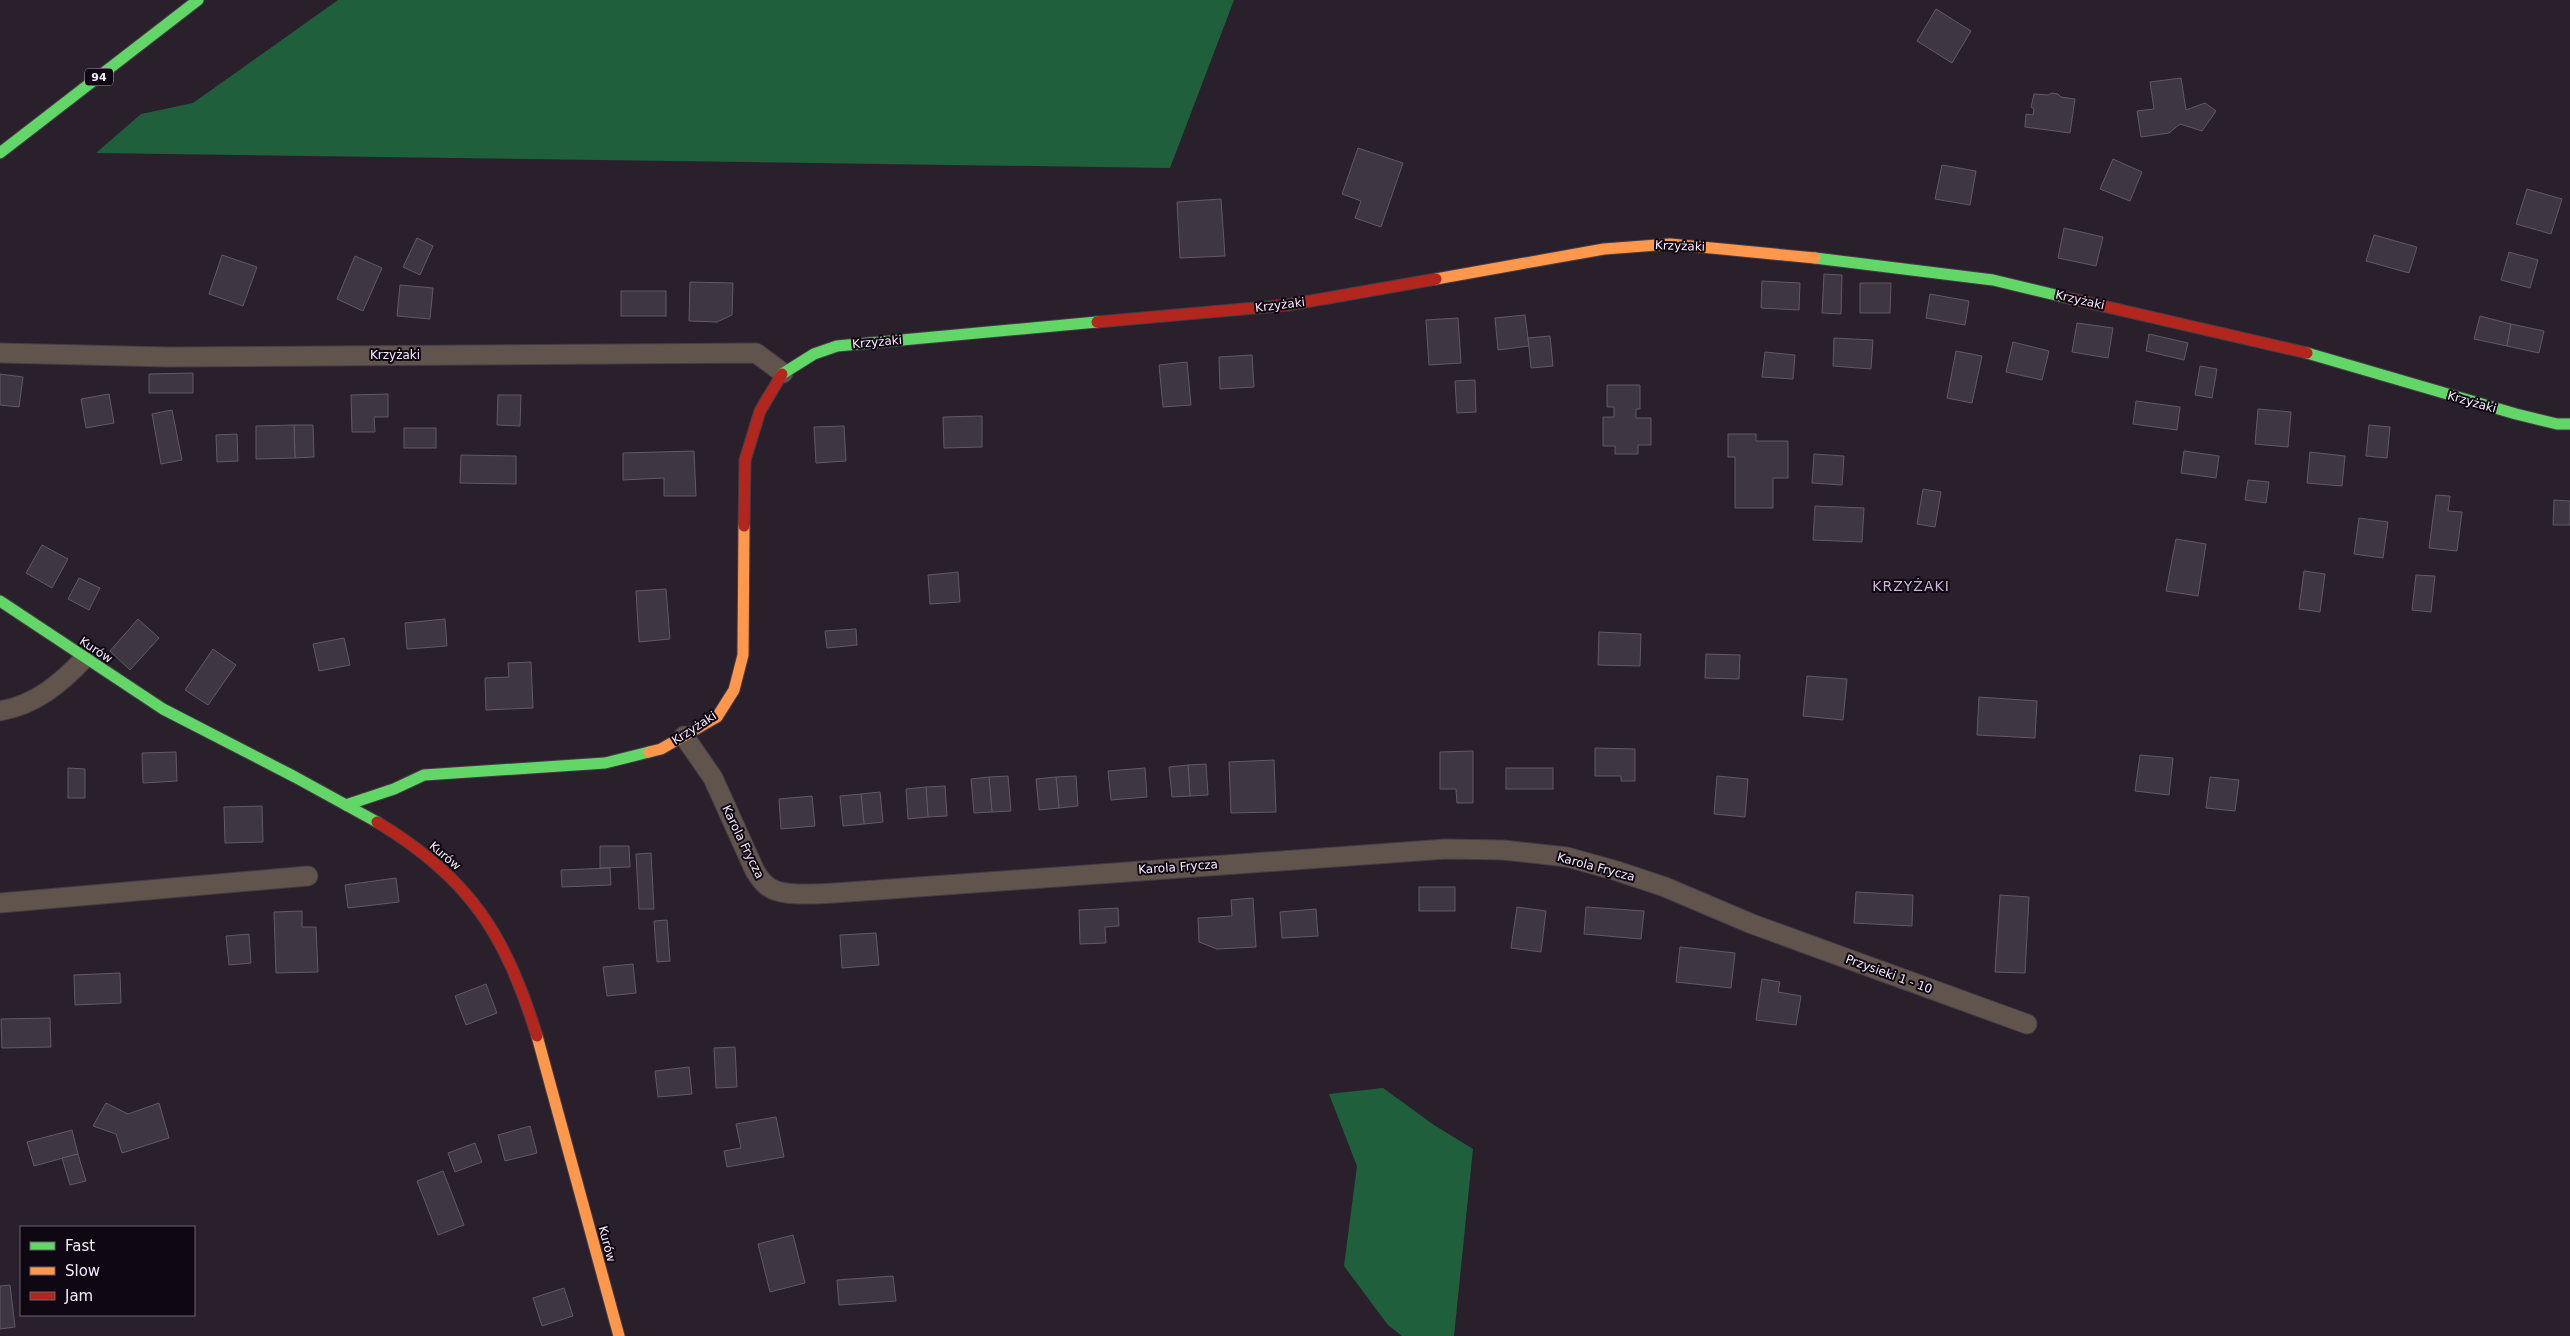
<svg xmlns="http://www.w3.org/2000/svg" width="2570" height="1336" viewBox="0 0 2570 1336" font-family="'DejaVu Sans',sans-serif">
<rect width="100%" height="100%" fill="#29202c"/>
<g fill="#1f5f3c">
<path d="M338,0H1234L1170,168L96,153L141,114L193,103Z"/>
<path d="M1383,1088L1434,1125L1473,1149L1454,1336H1402L1388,1325L1344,1266L1357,1166L1329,1094Z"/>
</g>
<g fill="#3e3741" stroke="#615963">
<path d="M1936,9L1971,31L1952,63L1917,41Z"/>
<path d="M2181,78L2186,110L2205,103L2216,111L2202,131L2180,124L2169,133L2141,137L2137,111L2154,109L2150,82Z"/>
<path d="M2052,93L2058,94L2061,97L2075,99L2070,133L2025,127L2026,114L2033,115L2034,109L2031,107L2034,94L2048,95Z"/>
<path d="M1358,148L1403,163L1381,227L1355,218L1361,201L1342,194Z"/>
<path d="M2113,159L2142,172L2130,201L2100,189Z"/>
<path d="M1942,165L1976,171L1970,205L1935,199Z"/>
<path d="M2527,189L2562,199L2551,234L2516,224Z"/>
<path d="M1221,199L1225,256L1180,258L1177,202Z"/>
<path d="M2064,228L2103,237L2096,266L2058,258Z"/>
<path d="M2374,235L2417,247L2409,273L2366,261Z"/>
<path d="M417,238L433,246L420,275L403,267Z"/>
<path d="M2509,252L2538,260L2530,288L2501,280Z"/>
<path d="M222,255L257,267L243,306L209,294Z"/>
<path d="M355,256L382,268L363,311L337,299Z"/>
<path d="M1824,274L1842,275L1841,314L1822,313Z"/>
<path d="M1762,281L1800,283L1799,310L1761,308Z"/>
<path d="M690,282L733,283L732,315L717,322L689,321Z"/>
<path d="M1860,283H1891L1890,313H1860Z"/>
<path d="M400,285L433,288L430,319L397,316Z"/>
<rect x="621" y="291" width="45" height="25"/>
<path d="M1930,294L1969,301L1965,325L1926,318Z"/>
<path d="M1525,315L1529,346L1498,350L1495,318Z"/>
<path d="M2480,316L2511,324L2507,346L2474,339Z"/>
<path d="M1458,318L1461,363L1429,365L1426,320Z"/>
<path d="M2077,323L2113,328L2108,358L2072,352Z"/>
<path d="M2511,324L2544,331L2539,353L2507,346Z"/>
<path d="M2149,334L2188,343L2184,360L2146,351Z"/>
<path d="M1550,336L1553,366L1531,368L1528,338Z"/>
<path d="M1834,338L1873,340L1871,369L1833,366Z"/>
<path d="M2013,342L2049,351L2042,380L2006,372Z"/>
<path d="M1956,351L1982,356L1972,403L1947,398Z"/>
<path d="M1765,352L1795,355L1793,379L1762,377Z"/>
<path d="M1252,355L1254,387L1220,389L1219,357Z"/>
<path d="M1187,362L1191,405L1163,407L1159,365Z"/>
<path d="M2200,366L2217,369L2212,398L2195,395Z"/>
<path d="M193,373V393H149V374Z"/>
<path d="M0,374L23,377L19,407L0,405Z"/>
<path d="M1475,380L1476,412L1457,413L1455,381Z"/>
<path d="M1607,385H1640V409H1636V418H1651V445H1638V454H1615V446H1603V417H1614V407H1607Z"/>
<path d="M109,394L114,423L86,428L81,399Z"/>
<path d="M388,394V417H374L375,432H352L351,395Z"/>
<path d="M498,395H521L520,426L497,425Z"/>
<path d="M2136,401L2180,407L2177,430L2133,424Z"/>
<path d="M2258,409L2291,412L2288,447L2255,444Z"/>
<path d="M172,410L182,460L161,464L152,414Z"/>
<path d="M982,416V447L944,448L943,417Z"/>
<path d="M294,425H313L314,457L295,458Z"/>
<path d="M294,425L295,458L256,459V426Z"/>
<path d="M2369,425L2390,427L2387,458L2366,456Z"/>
<path d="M844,426L846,461L816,463L814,427Z"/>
<rect x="404" y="428" width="32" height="20"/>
<path d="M237,434L238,461L217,462L216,435Z"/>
<path d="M1728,434H1756V441H1788V478H1773V508H1735V457H1728Z"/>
<path d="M694,451L696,496H664V478L623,480V453Z"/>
<path d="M2184,451L2219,456L2216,478L2181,473Z"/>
<path d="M2310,452L2345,456L2342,486L2307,483Z"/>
<path d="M1814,454L1844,456L1842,485L1812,483Z"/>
<path d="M461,455L516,456V484L460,483Z"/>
<path d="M2248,480L2269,482L2266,503L2245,500Z"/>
<path d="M1923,489L1941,492L1935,527L1917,524Z"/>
<path d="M2436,495L2450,496L2448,511L2462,512L2457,551L2429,548Z"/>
<path d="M2554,500L2570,501V525H2553Z"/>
<path d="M1815,506L1864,508L1862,542L1813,540Z"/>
<path d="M2359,518L2388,522L2383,558L2354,554Z"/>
<path d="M2176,539L2206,544L2198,596L2166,591Z"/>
<path d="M42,545L68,559L52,588L26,573Z"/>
<path d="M2304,571L2325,574L2320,612L2299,609Z"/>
<path d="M958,572L960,602L930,604L928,575Z"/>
<path d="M2416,575L2435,576L2431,612L2412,610Z"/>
<path d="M79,578L100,588L89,610L68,599Z"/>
<path d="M666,589L670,639L639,642L636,591Z"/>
<path d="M138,619L159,638L130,670L110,651Z"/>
<path d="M445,619L447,646L407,649L405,623Z"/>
<path d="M856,629L857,645L827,648L825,631Z"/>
<path d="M1599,632L1641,634L1640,666L1598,665Z"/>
<path d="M344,638L350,665L319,671L313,644Z"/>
<path d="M213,649L236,665L208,705L185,690Z"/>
<path d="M1706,654L1740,655L1739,679L1705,678Z"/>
<path d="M531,662L533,708L486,710L485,678L509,677L508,663Z"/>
<path d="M1807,676L1847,679L1843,720L1803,716Z"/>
<path d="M1979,697L2037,701L2035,738L1977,735Z"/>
<path d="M1595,748L1635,749V781H1621V776H1595Z"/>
<path d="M1473,751V803H1457L1456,789H1440V752Z"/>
<path d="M176,752L177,781L143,783L142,753Z"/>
<path d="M2140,755L2173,758L2169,795L2135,791Z"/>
<path d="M1274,760L1276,812L1231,813L1229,762Z"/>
<path d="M1206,764L1208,795L1190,796L1188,765Z"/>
<path d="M1188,765L1190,796L1172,797L1169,767Z"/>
<path d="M68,768L85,769V798H68Z"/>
<path d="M1145,768L1147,797L1111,800L1108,771Z"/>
<rect x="1506" y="768" width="47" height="21"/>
<path d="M1008,776L1011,811L992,812L989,777Z"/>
<path d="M1076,776L1078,806L1059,808L1056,777Z"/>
<path d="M1717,776L1748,779L1745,817L1714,814Z"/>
<path d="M989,777L992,812L974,813L971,779Z"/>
<path d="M1056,777L1059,808L1039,810L1036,779Z"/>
<path d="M2210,777L2239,780L2235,811L2206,808Z"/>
<path d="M945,786L947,816L928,817L926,787Z"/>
<path d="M926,787L928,817L908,819L906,789Z"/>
<path d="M880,792L883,822L864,824L861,794Z"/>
<path d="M861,794L864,824L843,826L840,796Z"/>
<path d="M812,796L815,826L781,829L779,799Z"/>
<path d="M262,806L263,842L225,843L224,807Z"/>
<path d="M600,846H629L630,867L600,868Z"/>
<path d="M651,853L654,909H639L636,854Z"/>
<path d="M610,868L611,885L562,887L561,870Z"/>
<path d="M396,878L399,902L348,908L345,885Z"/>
<rect x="1419" y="887" width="36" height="24"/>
<path d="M1856,892L1913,895L1912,926L1854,923Z"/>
<path d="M2000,895L2029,897L2025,973L1995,972Z"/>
<path d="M1253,898L1256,947L1217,949L1199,942L1198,918L1232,916L1231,900Z"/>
<path d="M1517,907L1546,911L1541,952L1511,948Z"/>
<path d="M1586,907L1644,911L1641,939L1584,934Z"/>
<path d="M1118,908L1119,926L1105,927L1106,943L1080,944L1079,910Z"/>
<path d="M1316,909L1318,936L1282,938L1280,912Z"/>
<path d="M302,911V927H316L318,972L276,973L274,912Z"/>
<path d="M667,920L670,961L657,962L654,921Z"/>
<path d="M876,933L879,965L842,968L840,935Z"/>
<path d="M249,934L251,963L229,965L226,936Z"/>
<path d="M1680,947L1735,953L1731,988L1676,982Z"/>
<path d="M633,964L636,993L607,996L603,967Z"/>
<path d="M120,973L121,1003L75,1005L74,975Z"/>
<path d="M1762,979L1780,982L1778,992L1801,996L1796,1025L1756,1020Z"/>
<path d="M486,984L497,1013L466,1025L455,996Z"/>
<path d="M50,1018L51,1047L2,1048L1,1019Z"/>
<path d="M735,1047L737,1087L716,1088L714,1048Z"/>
<path d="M689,1067L692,1094L658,1097L655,1071Z"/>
<path d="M106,1103L128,1114L159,1103L169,1138L122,1153L116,1134L93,1126Z"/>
<path d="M776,1117L784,1157L727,1167L724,1151L741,1148L736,1124Z"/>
<path d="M530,1126L537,1153L505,1161L498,1135Z"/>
<path d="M72,1130L78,1154L34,1166L27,1142Z"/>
<path d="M475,1143L482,1162L455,1172L448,1153Z"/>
<path d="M78,1154L86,1181L70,1185L62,1158Z"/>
<path d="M443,1171L464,1225L438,1235L417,1181Z"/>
<path d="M793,1235L805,1283L770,1292L758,1244Z"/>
<path d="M893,1276L896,1301L839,1305L837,1280Z"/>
<path d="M10,1285L15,1327L0,1329V1286Z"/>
<path d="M564,1288L573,1316L542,1326L533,1298Z"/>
</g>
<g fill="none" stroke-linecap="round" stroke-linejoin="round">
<defs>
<g id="street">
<path d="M0,353L168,357L756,353L783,373"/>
<path d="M0,711C35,705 60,684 84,659"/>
<path d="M684,736L713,778L755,871C760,879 766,888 777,891C798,898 853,891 877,890L1446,849L1503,850L1567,857L1617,871L1665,887L1752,924L2027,1024"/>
<path d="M0,903L308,876"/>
</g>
<g id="fast">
<path d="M0,153L198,0"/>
<path d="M1815,258L1993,280L2064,297"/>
<path d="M2307,353L2516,414L2557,424H2570"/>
<path d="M782,374L814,354L837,346L1097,322"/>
<path d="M0,601L163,709L295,777L377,822"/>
<path d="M346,805L394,789L424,775L605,763L649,752"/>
</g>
<g id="slow">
<path d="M1436,279L1604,249L1670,244L1815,258"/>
<path d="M649,752L661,749L717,717L734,690L743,655L744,526"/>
<path d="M537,1036L619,1336"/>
</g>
<g id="jam">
<path d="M2064,297L2307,353"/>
<path d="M1097,322L1288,305L1436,279"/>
<path d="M744,526L745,460L760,411L782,374"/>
<path d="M377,822C470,878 505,934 537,1036"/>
</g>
</defs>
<use href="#street" stroke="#453d48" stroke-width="21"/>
<use href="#fast" stroke="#453d48" stroke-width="13"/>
<use href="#slow" stroke="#453d48" stroke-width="13"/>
<use href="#jam" stroke="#453d48" stroke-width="13"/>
<use href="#street" stroke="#60544d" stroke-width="19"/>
<use href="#fast" stroke="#63d668" stroke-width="11"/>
<use href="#slow" stroke="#ff974d" stroke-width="11"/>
<use href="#jam" stroke="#b3261e" stroke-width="11"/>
</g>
<g text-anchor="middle" stroke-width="4" stroke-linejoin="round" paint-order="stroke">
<rect fill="#0f0813" stroke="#b1a7b6" stroke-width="1" x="85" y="68.5" width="28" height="17" rx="4"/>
<g font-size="11" font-weight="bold" fill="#f6ebfc">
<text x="99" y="81">94</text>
</g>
<g font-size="12" fill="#f6ebfc" stroke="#0f0813">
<text transform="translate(1680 246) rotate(2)" y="4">Krzyżaki</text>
<text transform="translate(2080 300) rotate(13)" y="4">Krzyżaki</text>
<text transform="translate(1280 305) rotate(-7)" y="4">Krzyżaki</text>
<text transform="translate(877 342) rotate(-5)" y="4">Krzyżaki</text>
<text x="395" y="359">Krzyżaki</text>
<text transform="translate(2472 402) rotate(16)" y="4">Krzyżaki</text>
<text transform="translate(96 650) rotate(33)" y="4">Kurów</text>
<text transform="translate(694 728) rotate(-33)" y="4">Krzyżaki</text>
<text transform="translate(743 842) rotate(64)" y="4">Karola Frycza</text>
<text transform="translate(445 856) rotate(40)" y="4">Kurów</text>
<text transform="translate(1178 867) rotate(-4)" y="4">Karola Frycza</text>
<text transform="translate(1596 867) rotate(15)" y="4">Karola Frycza</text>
<text transform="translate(1889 974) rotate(20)" y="4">Przysieki 1 - 10</text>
<text transform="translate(607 1244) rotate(75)" y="4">Kurów</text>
</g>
<g font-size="14" letter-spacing="1" fill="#cbb5d5" stroke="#0f0813">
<text x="1911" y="591">KRZYŻAKI</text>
</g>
</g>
<rect x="20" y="1226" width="175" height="90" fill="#0f0813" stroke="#6b6370"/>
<rect x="30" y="1242" width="25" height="8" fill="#63d668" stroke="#6b6370"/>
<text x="65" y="1251" font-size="15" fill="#f6ebfc">Fast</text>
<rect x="30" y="1267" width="25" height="8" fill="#ff974d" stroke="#6b6370"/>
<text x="65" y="1276" font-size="15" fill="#f6ebfc">Slow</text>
<rect x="30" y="1292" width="25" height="8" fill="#b3261e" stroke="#6b6370"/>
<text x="65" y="1301" font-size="15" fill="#f6ebfc">Jam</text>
</svg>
